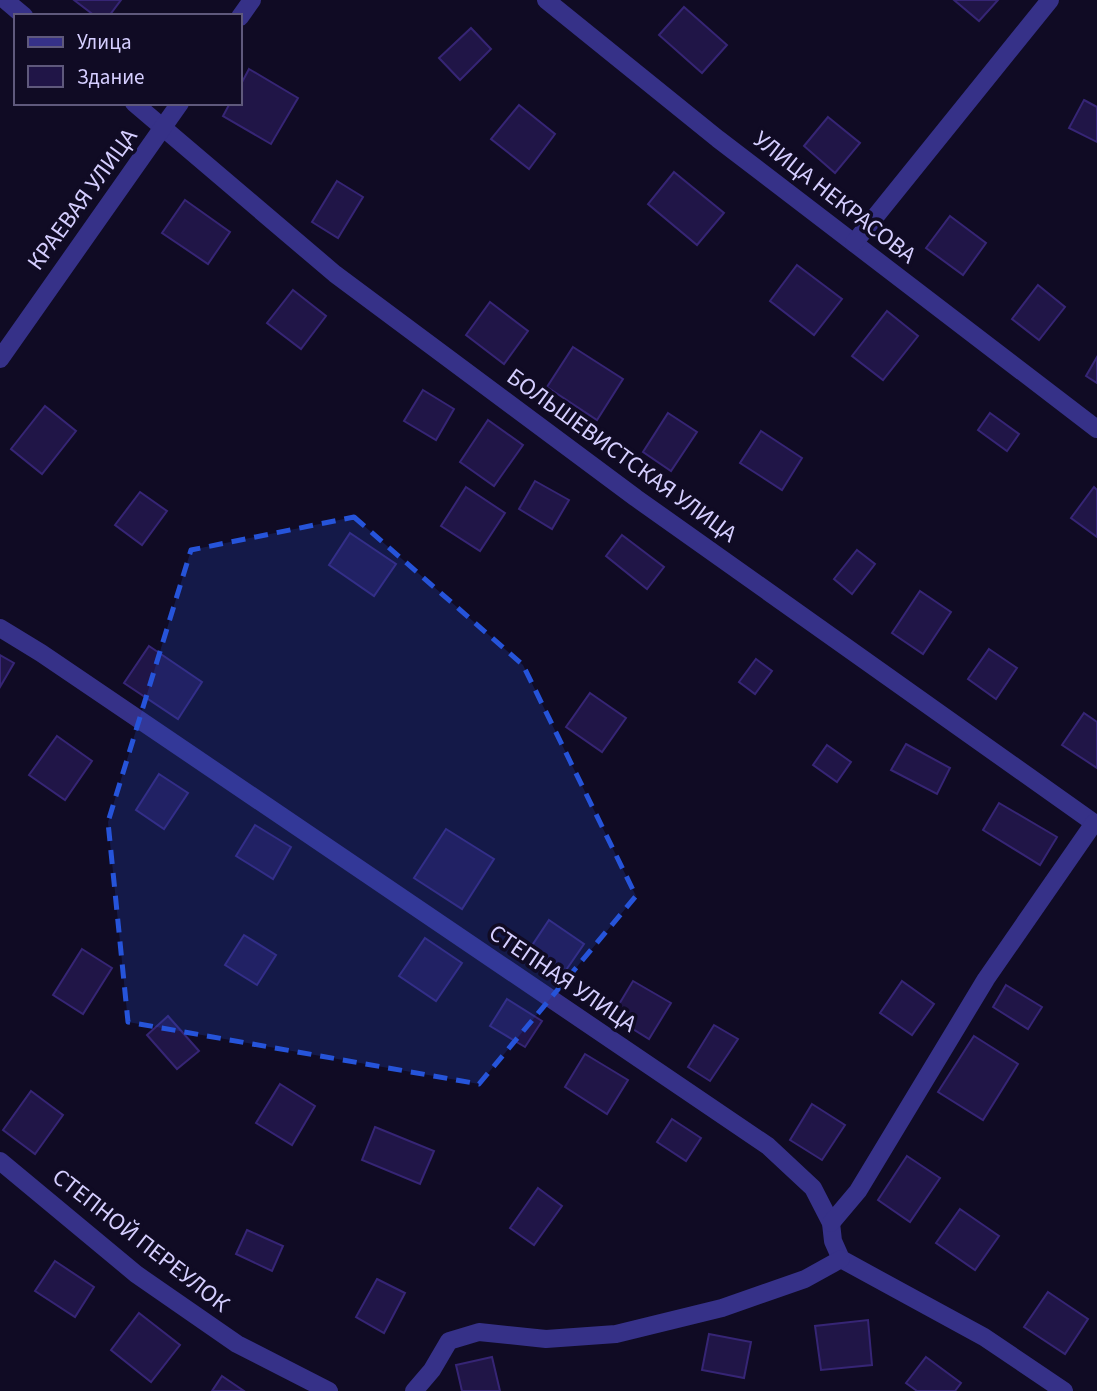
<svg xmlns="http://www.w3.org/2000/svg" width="1097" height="1391" viewBox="0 0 1097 1391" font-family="'Source Sans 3',sans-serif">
<rect width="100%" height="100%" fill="#100b24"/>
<g fill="#201547" stroke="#362575" stroke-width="2">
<path d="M74,0H121L109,16H95Z"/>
<path d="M954,0H998L979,21Z"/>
<path d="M684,7L727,45L702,73L659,35Z"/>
<path d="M471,28L491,49L460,80L439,58Z"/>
<path d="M249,69L298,98L271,144L223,116L230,103H240V86Z"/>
<path d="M1084,100L1097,107V142L1069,128Z"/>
<path d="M519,105L555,134L529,169L491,139Z"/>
<path d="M828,117L860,143L835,173L804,146Z"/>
<path d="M674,172L724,213L697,245L648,204Z"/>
<path d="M337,181L363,197L338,238L312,222Z"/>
<path d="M185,200L230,232L208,264L162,233Z"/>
<path d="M950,216L986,243L963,275L926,248Z"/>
<path d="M797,265L842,299L814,335L770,301Z"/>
<path d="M1038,285L1065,307L1039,340L1012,319Z"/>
<path d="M293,290L326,316L301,349L267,323Z"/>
<path d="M490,302L528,331L504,364L466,335Z"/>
<path d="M887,311L918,336L883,380L852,356Z"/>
<path d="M573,347L623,379L597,420L547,387Z"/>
<path d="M1097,357V383L1086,376Z"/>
<path d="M423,390L454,409L436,440L404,421Z"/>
<path d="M45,406L76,431L42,474L11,449Z"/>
<path d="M668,413L697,432L671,471L643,452Z"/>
<path d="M990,413L1019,434L1007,451L978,430Z"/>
<path d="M488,420L523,445L494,486L460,462Z"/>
<path d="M761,431L802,458L782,490L740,463Z"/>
<path d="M535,481L569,500L552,529L519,509Z"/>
<path d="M466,487L505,513L480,551L441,526Z"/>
<path d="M1094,487L1097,490V537L1071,518Z"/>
<path d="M140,492L167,511L142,545L115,525Z"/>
<path d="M350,533L396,564L374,596L329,565Z"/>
<path d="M622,535L664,567L647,589L606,556Z"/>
<path d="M857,550L875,564L852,594L834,579Z"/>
<path d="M920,591L951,612L923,654L892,633Z"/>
<path d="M149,646L202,682L178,719L124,683Z"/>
<path d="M989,649L1017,668L996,699L968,679Z"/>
<path d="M0,655L14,663L0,687Z"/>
<path d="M756,659L772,671L755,694L739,682Z"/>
<path d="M590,693L626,718L602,752L566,727Z"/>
<path d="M1084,713L1097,722V768L1062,745Z"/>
<path d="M57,736L92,761L65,800L29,775Z"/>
<path d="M906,744L950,768L937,794L891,770Z"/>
<path d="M827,745L851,762L837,782L813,765Z"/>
<path d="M159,774L188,793L164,829L136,810Z"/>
<path d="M999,803L1057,837L1040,865L983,830Z"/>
<path d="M255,825L291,847L273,879L236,856Z"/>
<path d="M446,829L494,859L462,909L414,878Z"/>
<path d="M549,920L584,944L562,976L527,953Z"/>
<path d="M244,935L276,955L257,985L225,965Z"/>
<path d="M425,938L462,963L436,1001L399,976Z"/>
<path d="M82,949L112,968L83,1014L53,995Z"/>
<path d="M633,981L671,1003L649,1039L612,1016Z"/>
<path d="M902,981L934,1004L912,1035L880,1013Z"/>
<path d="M1006,985L1042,1007L1028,1029L993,1007Z"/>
<path d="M507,999L542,1021L525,1047L490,1026Z"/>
<path d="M168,1016L199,1051L177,1069L147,1035Z"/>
<path d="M714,1025L738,1039L710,1081L688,1067Z"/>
<path d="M974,1036L1018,1064L983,1120L938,1092Z"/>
<path d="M585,1054L628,1080L607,1114L565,1087Z"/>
<path d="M280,1084L315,1106L292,1145L256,1123Z"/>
<path d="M31,1091L63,1115L35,1154L3,1130Z"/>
<path d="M812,1104L845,1125L822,1160L790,1140Z"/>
<path d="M672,1119L701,1138L686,1161L657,1142Z"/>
<path d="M375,1127L434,1151L420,1184L362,1160Z"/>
<path d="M907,1156L940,1178L910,1222L878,1200Z"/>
<path d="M538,1188L562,1206L534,1245L510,1228Z"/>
<path d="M960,1209L999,1236L975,1270L936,1243Z"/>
<path d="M247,1230L283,1246L272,1271L236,1254Z"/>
<path d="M55,1261L94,1287L75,1317L35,1291Z"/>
<path d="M377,1279L405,1293L384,1333L356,1317Z"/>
<path d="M1048,1292L1088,1319L1065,1354L1024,1327Z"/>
<path d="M139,1313L180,1345L151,1382L111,1350Z"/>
<path d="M868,1320L872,1365L821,1370L815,1326Z"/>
<path d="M709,1334L751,1342L744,1378L702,1370Z"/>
<path d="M492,1357L500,1391H462L456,1365Z"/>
<path d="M926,1357L961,1383L955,1391H917L906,1383Z"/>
<path d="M222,1376L244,1391H212Z"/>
</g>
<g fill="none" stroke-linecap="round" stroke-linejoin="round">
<g stroke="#363188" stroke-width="18">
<path d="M5,0L24,16"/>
<path d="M546,0L718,139L1097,429"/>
<path d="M240,17L252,0"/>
<path d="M134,103L335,274L636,498L1097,825"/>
<path d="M854,243L1050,0"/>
<path d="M0,359L180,103"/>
<path d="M0,628L41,653L768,1146L813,1188L831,1223L833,1241L841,1259L984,1337L1064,1391"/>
<path d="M0,1161L136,1274L237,1344L329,1391"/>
<path d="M831,1223L858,1191L986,979L1094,823"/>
<path d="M414,1391L432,1370L449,1341L479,1332L546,1339L616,1334L722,1308L805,1279L841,1259"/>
</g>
</g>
<path fill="#2654da" fill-opacity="0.2" stroke="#2654da" stroke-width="5" stroke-dasharray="14 9" stroke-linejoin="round" d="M354,517L523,665L636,896L479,1084L128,1022L108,822L191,550Z"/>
<g text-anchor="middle" stroke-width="7" stroke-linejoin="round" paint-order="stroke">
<g font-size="24" fill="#d5ceff" stroke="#100b24">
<text transform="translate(835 197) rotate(38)" y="8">УЛИЦА НЕКРАСОВА</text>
<text transform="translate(82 199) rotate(-54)" y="8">КРАЕВАЯ УЛИЦА</text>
<text transform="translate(622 455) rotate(36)" y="8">БОЛЬШЕВИСТСКАЯ УЛИЦА</text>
<text transform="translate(563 978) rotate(34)" y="8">СТЕПНАЯ УЛИЦА</text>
<text transform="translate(141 1240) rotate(38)" y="8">СТЕПНОЙ ПЕРЕУЛОК</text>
</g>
</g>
<rect x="14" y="14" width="228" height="91" fill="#100b24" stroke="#5f597c" stroke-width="2"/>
<rect x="28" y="37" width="35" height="10" fill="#363188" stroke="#5f597c" stroke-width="2"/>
<text x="77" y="49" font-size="21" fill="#d5ceff">Улица</text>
<rect x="28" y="66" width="35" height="21" fill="#201547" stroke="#5f597c" stroke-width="2"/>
<text x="77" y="84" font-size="21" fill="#d5ceff">Здание</text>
</svg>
